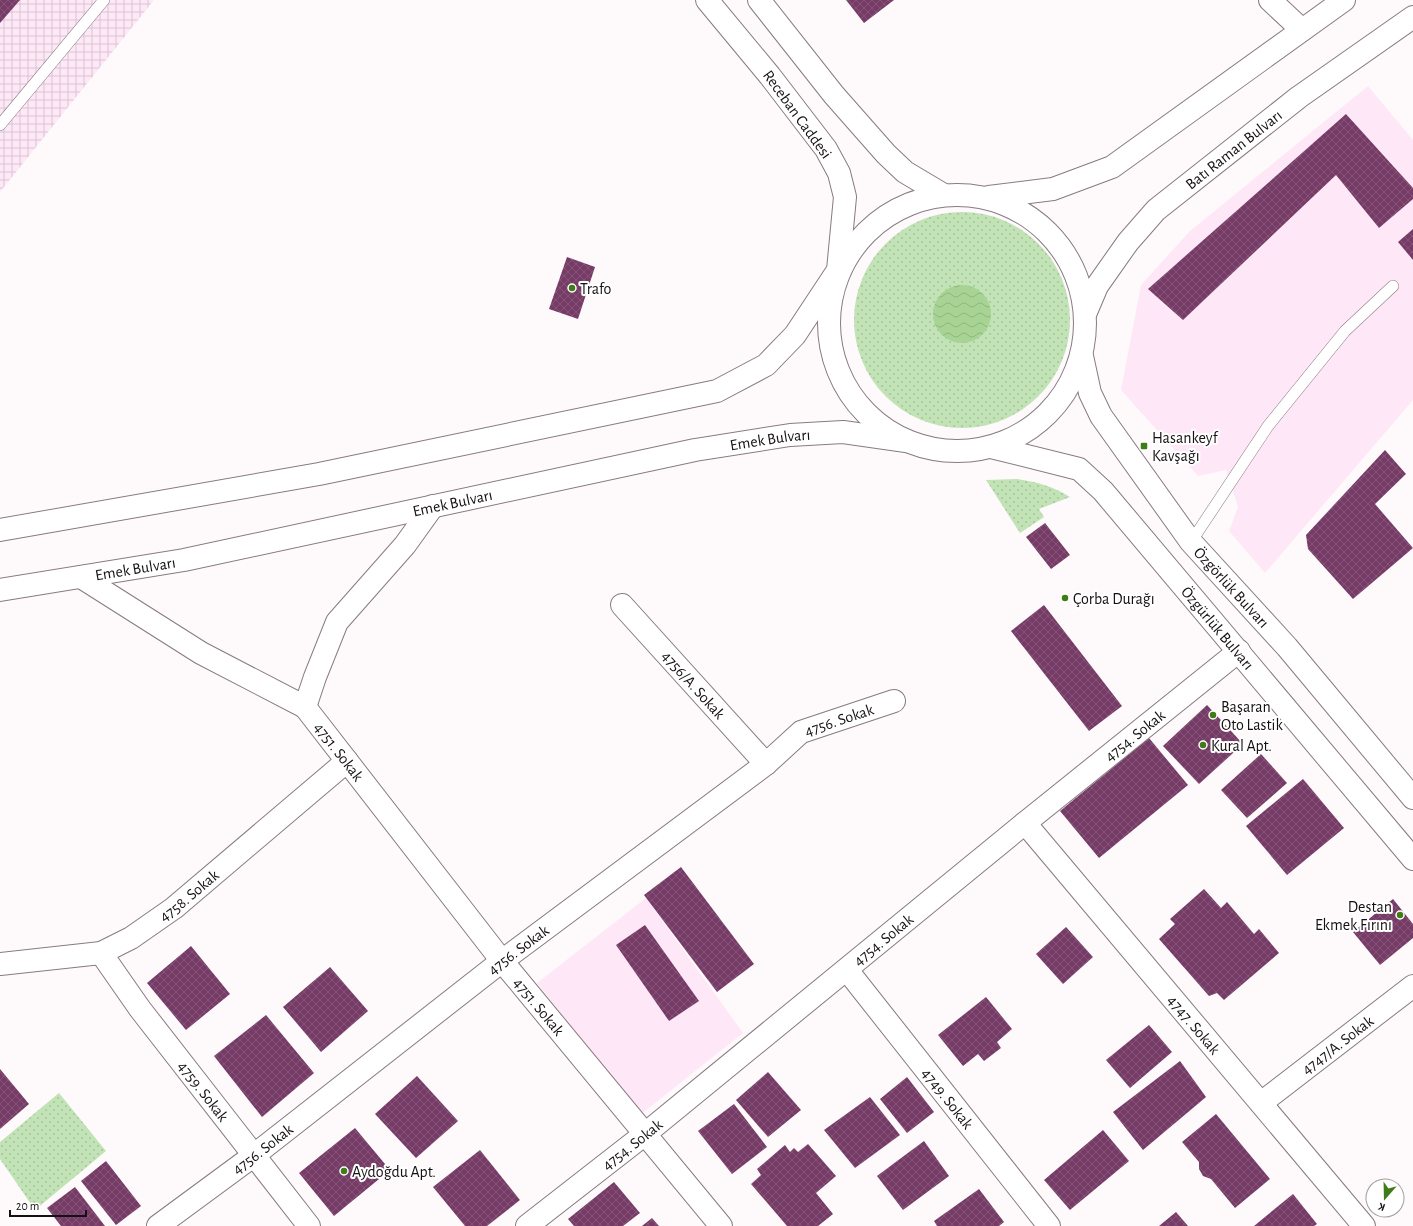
<svg xmlns="http://www.w3.org/2000/svg" width="1413" height="1226" viewBox="0 0 1413 1226" font-family="'Alegreya Sans',sans-serif">
<defs>
<pattern id="industrial-grid" width="8" height="8" patternUnits="userSpaceOnUse"><rect width="8" height="8" fill="#fee7f6"/><path d="M0 4h8M4 0v8" fill="none" stroke="#d9c5d2"/></pattern>
<pattern id="grass-dots" width="8" height="8" patternUnits="userSpaceOnUse"><rect width="8" height="8" fill="#c2e3b5"/><path d="M2 2h.1M6 6h.1" fill="none" stroke="#a6c29b" stroke-width="1.8" stroke-linecap="round"/></pattern>
<pattern id="water-waves" width="16" height="10" patternUnits="userSpaceOnUse"><rect width="16" height="10" fill="#a7d494"/><path d="M0 5q4-4 8 0t8 0" fill="none" stroke="#8fb57f"/></pattern>
<pattern id="building-cross-hatch" width="8" height="8" patternUnits="userSpaceOnUse"><rect width="8" height="8" fill="#763b66"/><path d="M0 0l8 8M0 8l8-8" fill="none" stroke="#835476"/></pattern>
</defs>
<rect width="100%" height="100%" fill="#fefafc"/>
<g fill="#fee7f6">
<path d="M1368,86L1413,140V400L1265,573L1229,531L1238,507L1226,470L1198,476L1121,390L1141,285L1190,231Z"/>
<path d="M646,898L743,1033L640,1115L537,983Z"/>
</g>
<path fill="url(#industrial-grid)" d="M0,0H154L0,192Z"/>
<g fill="url(#grass-dots)">
<circle cx="962" cy="320" r="108"/>
<path d="M1017,479C1036,482 1053,486 1070,497L1039,509L1044,517L1020,533L986,480Z"/>
<path d="M59,1093L106,1151L35,1210L0,1159V1142Z"/>
</g>
<circle fill="url(#water-waves)" cx="962" cy="314" r="29"/>
<g fill="url(#building-cross-hatch)">
<path d="M0,0H20L0,23Z"/>
<path d="M846,0H894L864,23Z"/>
<path d="M1346,114L1413,188V199L1379,228L1336,175L1183,320L1148,289Z"/>
<path d="M1413,229V260L1398,242Z"/>
<path d="M567,257L595,267L578,319L549,309Z"/>
<path d="M1385,450L1406,474L1375,504L1413,548L1353,599L1308,549L1306,535Z"/>
<path d="M1045,523L1070,555L1051,569L1026,537Z"/>
<path d="M1044,605L1122,706L1089,731L1011,631Z"/>
<path d="M1207,705L1243,744L1199,784L1163,746Z"/>
<path d="M1149,738L1188,785L1099,858L1060,811Z"/>
<path d="M1261,754L1287,783L1247,818L1221,790Z"/>
<path d="M1303,779L1344,828L1287,875L1246,826Z"/>
<path d="M681,867L754,964L717,992L644,895Z"/>
<path d="M1204,889L1221,908L1227,902L1254,934L1259,929L1279,953L1224,1000L1217,993L1209,996L1159,939L1175,924L1170,919Z"/>
<path d="M1393,899L1413,924V938L1380,965L1353,932Z"/>
<path d="M645,925L699,1001L669,1021L616,945Z"/>
<path d="M1066,927L1093,957L1063,984L1036,954Z"/>
<path d="M191,946L230,994L186,1030L147,983Z"/>
<path d="M330,967L368,1011L321,1052L283,1007Z"/>
<path d="M986,997L1012,1029L997,1042L1001,1048L984,1061L978,1054L963,1066L938,1035Z"/>
<path d="M266,1015L314,1073L262,1117L214,1056Z"/>
<path d="M1149,1025L1172,1052L1130,1088L1106,1060Z"/>
<path d="M1180,1061L1206,1097L1143,1150L1113,1112Z"/>
<path d="M0,1069L29,1104L0,1129Z"/>
<path d="M768,1072L801,1110L768,1137L736,1100Z"/>
<path d="M417,1076L458,1121L416,1158L375,1114Z"/>
<path d="M907,1077L934,1112L907,1133L880,1099Z"/>
<path d="M870,1097L900,1135L855,1168L824,1130Z"/>
<path d="M734,1104L767,1147L732,1174L698,1131Z"/>
<path d="M1216,1114L1270,1179L1235,1208L1211,1179L1203,1176L1199,1169V1162L1182,1142Z"/>
<path d="M355,1128L390,1170L334,1216L299,1173Z"/>
<path d="M1103,1130L1129,1161L1070,1210L1044,1180Z"/>
<path d="M924,1141L949,1176L903,1210L877,1176Z"/>
<path d="M808,1144L836,1176L816,1193L833,1214L818,1226H787L751,1184L761,1175L757,1169L785,1145L790,1152L794,1148L798,1152Z"/>
<path d="M480,1150L520,1200L487,1226H465L433,1187Z"/>
<path d="M106,1161L141,1206L116,1225L81,1181Z"/>
<path d="M614,1182L640,1213L623,1226H574L568,1219Z"/>
<path d="M75,1187L105,1226H61L47,1208Z"/>
<path d="M979,1189L1004,1222L999,1226H937L934,1221Z"/>
<path d="M1293,1194L1317,1224L1314,1226H1254Z"/>
<path d="M1176,1212L1188,1226H1159Z"/>
<path d="M652,1218L659,1226H642Z"/>
</g>
<g fill="none" stroke-linecap="round" stroke-linejoin="round">
<defs>
<g id="lane">
<path d="M0,125L104,0"/>
<path d="M1191,542L1268,426L1345,331L1393,286"/>
</g>
<g id="street">
<path d="M1270,0L1302,30"/>
<path d="M81,577L201,653L305,707L315,677L337,622L405,545L433,506"/>
<path id="s1" d="M622,605L766,764"/>
<path id="s2" d="M305,707L502,961L721,1226"/>
<path id="s3" d="M1025,823L1364,1226"/>
<path id="s4" d="M101,953L140,1009L309,1226"/>
<path id="s5" d="M0,964L101,953L131,938L174,908L347,761"/>
<path id="s6" d="M847,970L1049,1226"/>
<path id="s7" d="M1261,1103L1413,986"/>
<path id="s8" d="M158,1226L253,1156L502,961L766,764L801,732L894,701"/>
<path id="s9" d="M527,1226L645,1134L1025,823L1239,651"/>
</g>
<g id="primary">
<path id="s10" d="M1082,356L1090,393L1101,416L1191,542L1287,647L1413,798"/>
<path id="s11" d="M991,447L1079,469L1103,491L1413,859"/>
</g>
<g id="highway">
<path d="M759,0L834,95L886,154L905,172L942,194"/>
<circle cx="957" cy="323" r="128"/>
<path d="M989,197L1053,189L1112,167L1344,0"/>
<path id="s12" d="M1086,312L1097,286L1128,242L1156,210L1299,97L1413,17"/>
<path d="M0,530L319,474L717,391L766,365L795,335L838,270L845,197L839,173L826,149L770,76L707,0"/>
<path id="s13" d="M0,590L184,560L695,450L790,435L843,432L906,441"/>
</g>
</defs>
<use href="#lane" stroke="#887a83" stroke-width="12"/>
<use href="#street" stroke="#887a83" stroke-width="24"/>
<use href="#primary" stroke="#887a83" stroke-width="24"/>
<use href="#highway" stroke="#887a83" stroke-width="24"/>
<use href="#lane" stroke="#fff" stroke-width="11"/>
<use href="#street" stroke="#fff" stroke-width="22"/>
<use href="#primary" stroke="#fff" stroke-width="22"/>
<use href="#highway" stroke="#fff" stroke-width="22"/>
</g>
<g fill="#3f7d19" stroke="#fff" stroke-width="1.5">
<circle cx="572" cy="288" r="4"/>
<rect x="1140" y="442" width="8" height="8" rx="2"/>
<circle cx="1065" cy="598" r="4"/>
<circle cx="1213" cy="715" r="4"/>
<circle cx="1203" cy="745" r="4"/>
<circle cx="1400" cy="915" r="4"/>
<circle cx="344" cy="1171" r="4"/>
</g>
<g text-anchor="middle" stroke-width="4" stroke-linejoin="round" paint-order="stroke">
<g font-size="16" fill="#151013" stroke="#fff">
<text transform="translate(798 114) rotate(54)" y="6">Receban Caddesi</text>
<text dy="6" stroke="none"><textPath href="#s12" startOffset="223">Batı Raman Bulvarı</textPath></text>
<text dy="6" stroke="none"><textPath href="#s13" startOffset="785">Emek Bulvarı</textPath></text>
<text dy="6" stroke="none"><textPath href="#s13" startOffset="461">Emek Bulvarı</textPath></text>
<text dy="6" stroke="none"><textPath href="#s13" startOffset="137">Emek Bulvarı</textPath></text>
<text dy="6" stroke="none"><textPath href="#s10" startOffset="279">Özgörlük Bulvarı</textPath></text>
<text dy="6" stroke="none"><textPath href="#s11" startOffset="302">Özgürlük Bulvarı</textPath></text>
<text dy="6" stroke="none"><textPath href="#s1" startOffset="107">4756/A. Sokak</textPath></text>
<text dy="6" stroke="none"><textPath href="#s8" startOffset="851">4756. Sokak</textPath></text>
<text dy="6" stroke="none"><textPath href="#s9" startOffset="781">4754. Sokak</textPath></text>
<text dy="6" stroke="none"><textPath href="#s2" startOffset="56">4751. Sokak</textPath></text>
<text dy="6" stroke="none"><textPath href="#s5" startOffset="207">4758. Sokak</textPath></text>
<text dy="6" stroke="none"><textPath href="#s9" startOffset="457">4754. Sokak</textPath></text>
<text dy="6" stroke="none"><textPath href="#s8" startOffset="454">4756. Sokak</textPath></text>
<text dy="6" stroke="none"><textPath href="#s2" startOffset="380">4751. Sokak</textPath></text>
<text dy="6" stroke="none"><textPath href="#s3" startOffset="263">4747. Sokak</textPath></text>
<text dy="6" stroke="none"><textPath href="#s7" startOffset="96">4747/A. Sokak</textPath></text>
<text dy="6" stroke="none"><textPath href="#s4" startOffset="172">4759. Sokak</textPath></text>
<text dy="6" stroke="none"><textPath href="#s6" startOffset="163">4749. Sokak</textPath></text>
<text dy="6" stroke="none"><textPath href="#s9" startOffset="133">4754. Sokak</textPath></text>
<text dy="6" stroke="none"><textPath href="#s8" startOffset="130">4756. Sokak</textPath></text>
</g>
<g font-size="16" fill="#151013" stroke="#fff" text-anchor="start">
<text x="580" y="294">Trafo</text>
<text x="1152" y="443">Hasankeyf<tspan x="1152" dy="18">Kavşağı</tspan></text>
<text x="1073" y="604">Çorba Durağı</text>
<text x="1221" y="712">Başaran<tspan x="1221" dy="18">Oto Lastik</tspan></text>
<text x="1211" y="751">Kural Apt.</text>
<text x="1392" y="912" text-anchor="end">Destan<tspan x="1392" dy="18">Ekmek Fırını</tspan></text>
<text x="352" y="1177">Aydoğdu Apt.</text>
</g>
</g>
<g transform="translate(1385 1198) rotate(200)"><circle r="19" fill="#ffffff" stroke="#a19fa1"/>
<path d="M0-3L7 15L0 10L-7 15Z" fill="#3f7d19"/>
<text y="-6" font-size="11" font-weight="bold" text-anchor="middle" fill="#151013">K</text>
</g>
<path d="M10 1210v6h76v-6" fill="none" stroke="#151013" stroke-width="2"/>
<text x="16" y="1210" font-size="12" fill="#151013" stroke="#ffffff" stroke-width="3" paint-order="stroke">20 m</text>
</svg>
